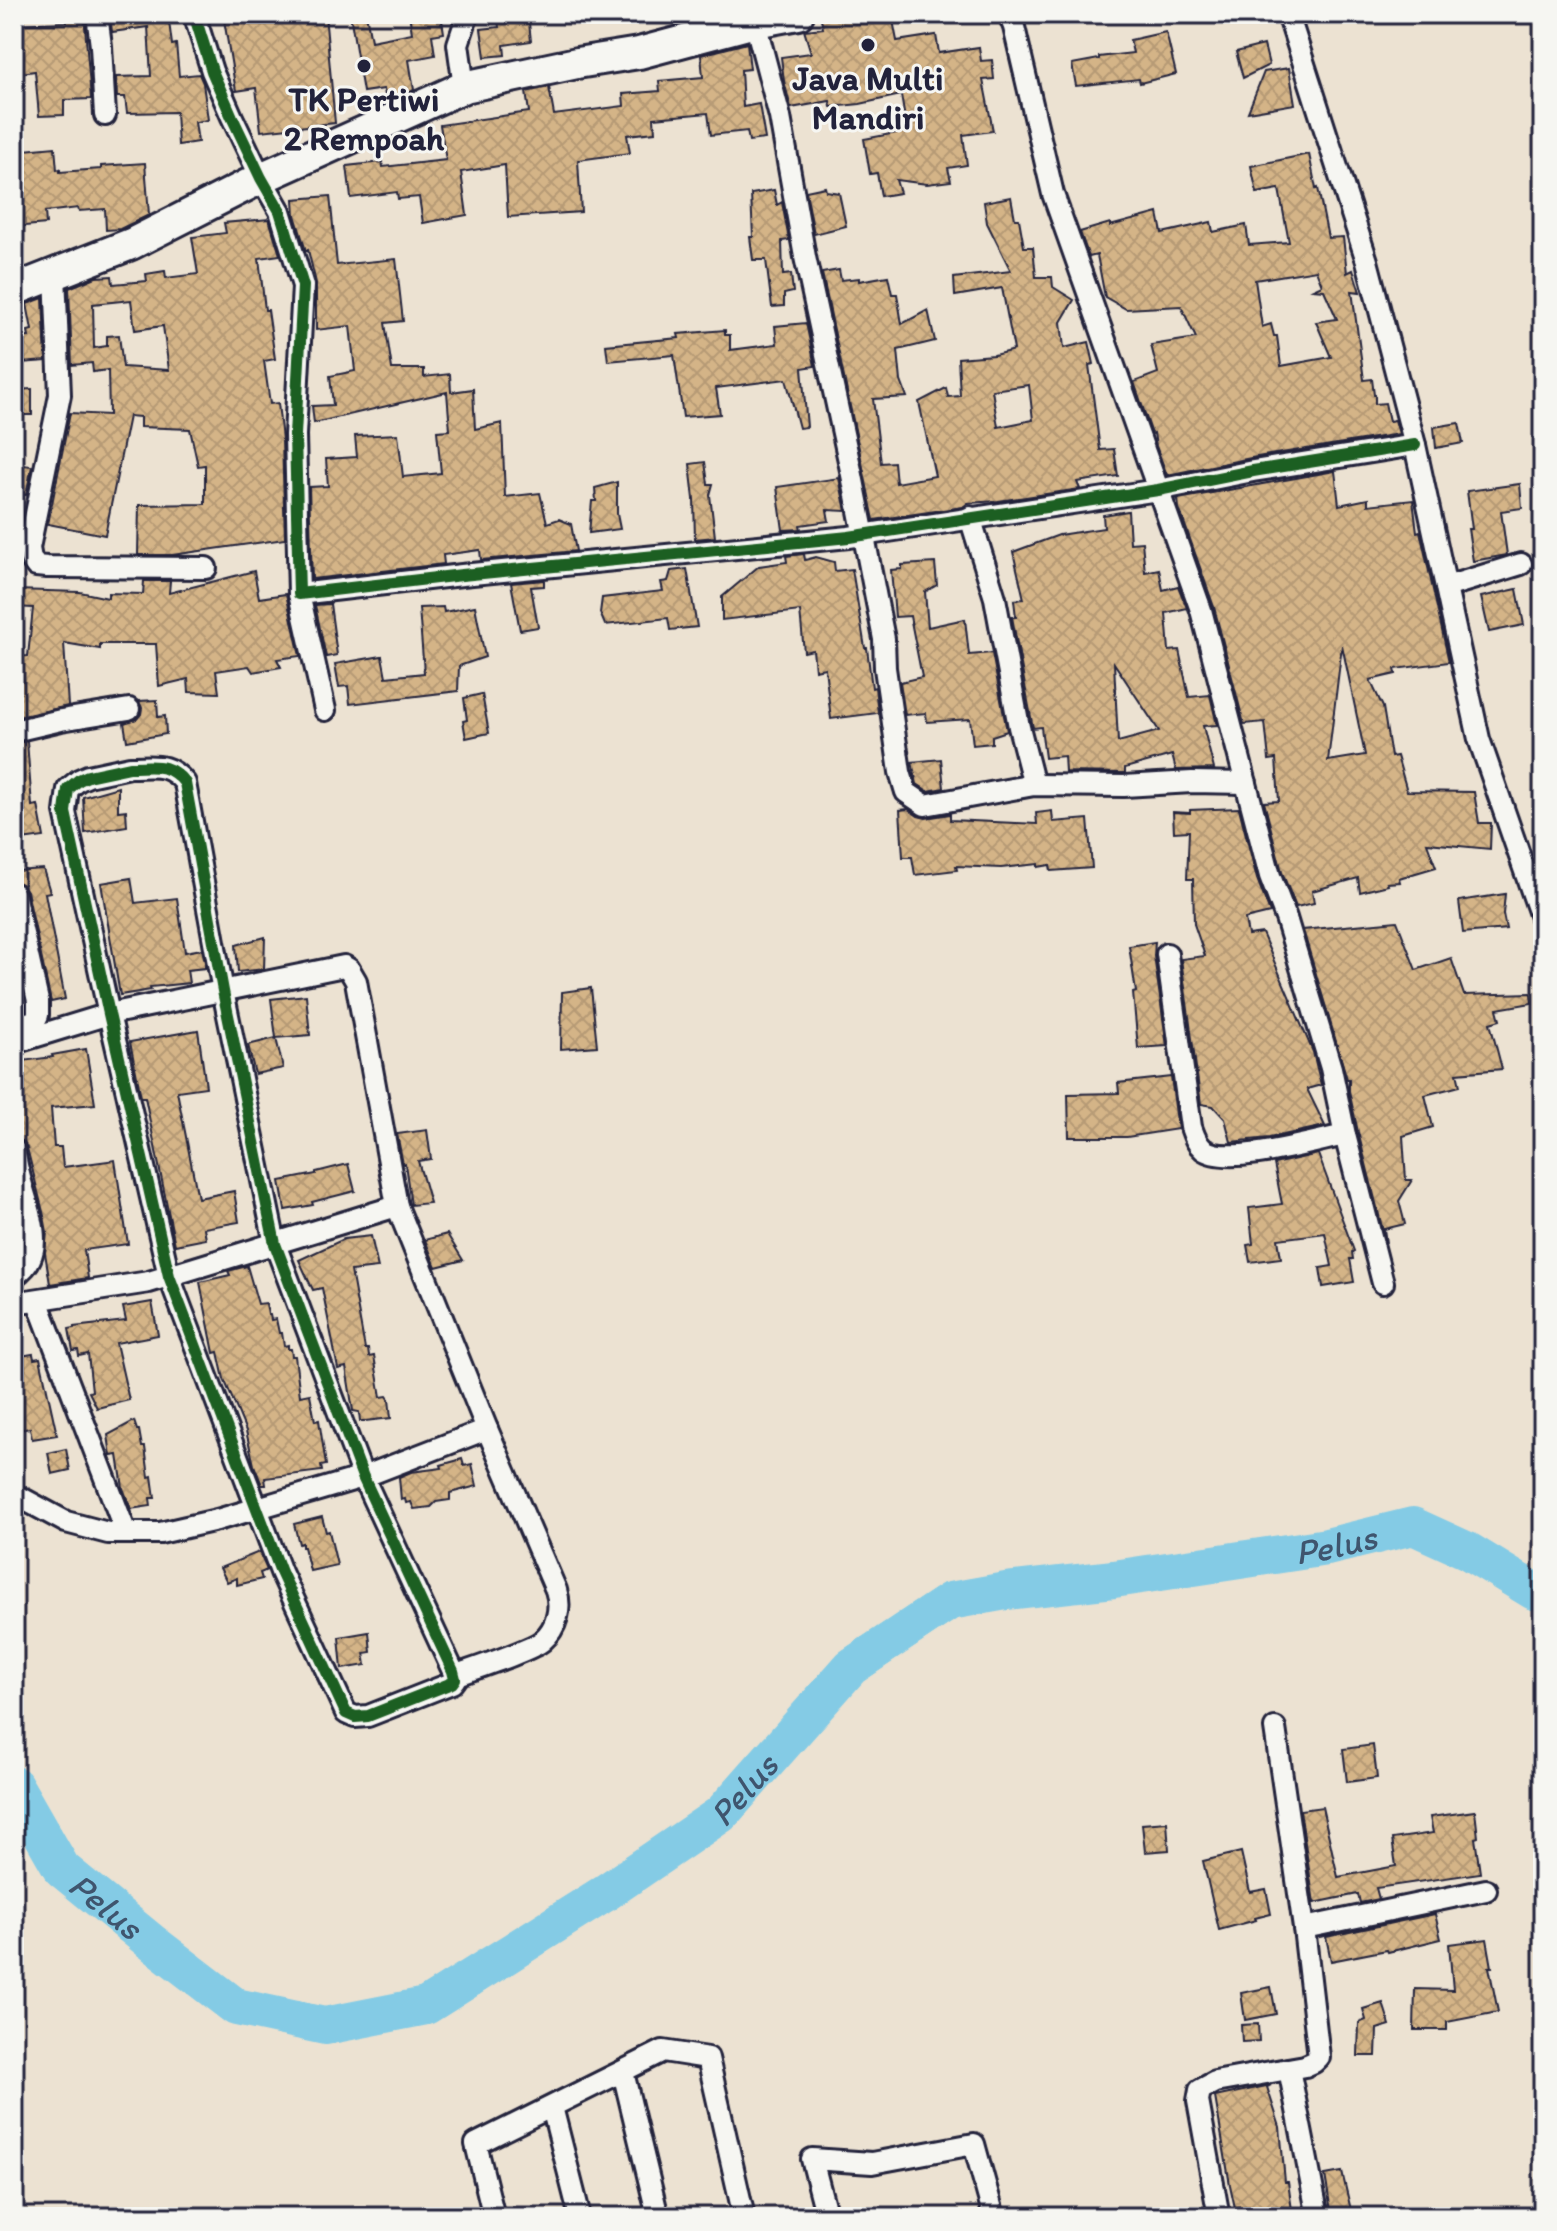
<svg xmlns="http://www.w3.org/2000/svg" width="1557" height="2231" viewBox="0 0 1557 2231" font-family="Itim,sans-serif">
<defs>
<pattern id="building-cross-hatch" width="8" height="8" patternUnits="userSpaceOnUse" patternTransform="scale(2)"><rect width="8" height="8" fill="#d4b487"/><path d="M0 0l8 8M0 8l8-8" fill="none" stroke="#b69a75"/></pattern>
</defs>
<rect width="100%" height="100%" fill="#ece2d2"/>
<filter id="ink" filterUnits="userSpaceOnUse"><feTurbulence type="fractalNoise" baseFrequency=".0125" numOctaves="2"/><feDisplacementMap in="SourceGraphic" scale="16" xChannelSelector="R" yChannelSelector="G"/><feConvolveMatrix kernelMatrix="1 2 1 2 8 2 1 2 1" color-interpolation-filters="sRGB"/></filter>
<g filter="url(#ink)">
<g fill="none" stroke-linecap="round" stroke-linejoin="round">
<path stroke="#84cbe5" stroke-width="38" id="s1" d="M14,1785L62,1869L150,1941L236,2007L325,2026L426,2006L602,1895L721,1814L851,1667L950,1601L1006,1591L1114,1579L1327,1547L1413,1526L1468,1551L1534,1591L1543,1592"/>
</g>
<g fill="url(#building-cross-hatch)" stroke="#22223b" stroke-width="2" fill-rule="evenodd">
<path d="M68,14H84L91,99L64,100V115L39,116L35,71L14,74V24L67,22Z"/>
<path d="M110,14H168L172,45L176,44L179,76L199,74L203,83L208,120L195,122L198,142L178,145L176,112L127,113L125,97H117L116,77L151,76L148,27L112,32Z"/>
<path d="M223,14H325L335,123L261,131L256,88L236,91Z"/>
<path d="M350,14H366L371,41L412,33L409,14H441L444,33L432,35L435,55L409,60L414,90L386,102L384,89L363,92Z"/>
<path d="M497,14H528L531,41L504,45L505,55L485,57L481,29L499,27Z"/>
<path d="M820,14H877L879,18L892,15L897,41L936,35L939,53L979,47L981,61L992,60L994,79L983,80L993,131L963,135L967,165L948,168L951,181L927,184L896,180L900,193L881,196L877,173L870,174L864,139L907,131L901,95L860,104L831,107L830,101L791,108L784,81L781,57L811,53L804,30L823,28Z"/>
<path d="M1166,32L1176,74L1140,83L1139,79L1076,86L1072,64L1099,59V57L1133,53L1130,40Z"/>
<path d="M747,43L750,69L741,70L743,107L759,104L765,139L749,141L747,131L711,135L708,113L654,118L655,132L627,135L630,153L578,160L581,212L508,217L505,165L461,172L467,215L423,223L419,197L398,199L397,192L351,198L347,166L382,162L383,167L446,160L440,125L529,112L526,92L549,87L554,115L624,106L623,94L660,91L659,81L703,77L701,55Z"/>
<path d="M1264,45L1269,65L1243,78L1236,52Z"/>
<path d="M1289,68L1295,104L1248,112L1264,72Z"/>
<path d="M55,147L57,170L60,169V172L101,169V166L145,163L149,215L120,229L106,230L105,209L79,211L78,208L45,212L46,224L14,227V151Z"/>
<path d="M1309,154L1316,189L1318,188L1328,238L1343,237L1347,273L1353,270L1360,292L1352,291L1364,380L1372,379L1374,395H1375V404L1385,403L1389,421L1395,420L1399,434L1251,458L1167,475L1156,446L1154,433L1152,434L1134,382L1158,373L1151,345L1196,338L1181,306L1126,309L1105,297L1097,255L1089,257L1080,232L1110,223V226L1158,213L1162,233L1211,222L1213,232L1246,225L1249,245L1289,242L1279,189L1257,193L1251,166ZM1316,270L1322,285L1313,289L1324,290L1337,319L1316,322L1331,357L1281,366L1277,336H1274L1271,324L1262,327L1255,280Z"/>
<path d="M825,187L826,191L839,193L846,226L814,234L806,191Z"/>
<path d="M774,190L777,205L782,202L789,240L782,241L783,275L791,274L793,292L784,294V306L772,307L766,260H753L750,237H753L751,194Z"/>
<path d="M330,196L337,265L396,259L403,321L385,323L392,369H424V377L450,374L451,392L473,389L475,429L502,423L505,497L540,493L547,523L559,519L571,524L576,551L481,560L480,550L443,555L444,564L312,579L309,487L328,486L326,459L357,457L355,436L398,434L403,477L441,473L437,431L450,430L447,392L314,423L312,406L333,405L330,376L355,371L350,326L316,330V283L308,250L306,251L295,215L294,199Z"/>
<path d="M1011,197L1015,219H1019L1024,247H1033L1036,277H1052L1053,287L1074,300L1061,322L1064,348L1089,342L1094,364L1089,365L1100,450L1114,449L1118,476L1077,482L1080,489L998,501L968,503L963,507L874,520L822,273L839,270L841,280L859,278V281L888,276L892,294H897L902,324L928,310L935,341L898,350L901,381L907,397L873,399L881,463L894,462L896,483L935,476L919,402L946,388L948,397L960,396L958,358L994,355L1014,350L1002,288L955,296L954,278L1011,271L987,223L984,202ZM1029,385L1033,420L998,427L992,390Z"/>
<path d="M269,219L280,255L259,258L265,310H268L275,359L264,361L270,404L278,403L282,440L285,539L172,555H138L139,505L205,504V465L198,466L190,429L140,427V417L129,416L105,535L48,524L70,413L109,415L108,370L93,372L92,363L72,365L69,288L96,277L112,276L113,284L147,281L146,274L165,271L166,278L198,274L192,237L226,233L224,223ZM131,300L135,330L163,326L169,370L123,367L119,335L107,336V346L94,348L93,304Z"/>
<path d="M43,298L46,361L21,363L18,338L29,337L28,331L32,330L27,304Z"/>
<path d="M806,323L815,366L802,368L807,427L799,428L786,379L716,388L720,414L683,417L674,355L608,361L606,345L679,338L678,334L725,330V335H730V350L777,344L775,326Z"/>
<path d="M32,389V415H14V390Z"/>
<path d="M1459,423L1463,443L1436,448L1434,427Z"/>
<path d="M705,462L708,484H713L710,495L715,537L695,539L694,499L690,464Z"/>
<path d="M14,464L32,466L26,495L14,493Z"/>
<path d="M1335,471L1339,505L1368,499V505L1413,500L1417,532L1420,531L1449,662L1395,669L1396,674L1370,680L1383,707L1391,757L1397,756L1407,791L1474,792L1479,823H1491L1490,849L1427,843L1436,867L1399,878L1400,882L1387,883L1388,885L1360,892L1358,878L1312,891L1314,903L1296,907L1282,872L1264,802L1279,801L1276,759L1269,760L1265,722L1244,724L1214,607L1179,508L1178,499ZM1342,645L1365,755L1328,761Z"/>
<path d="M839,478L846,511L827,510L829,521L800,525L801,529L783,530L777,487Z"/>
<path d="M617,482V514L620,529L589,533L592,501H596L595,488Z"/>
<path d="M1520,484L1522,508L1501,511L1507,555L1473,561L1468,529H1472L1467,491Z"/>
<path d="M1128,511L1130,543L1142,542L1145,572L1159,569L1163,590L1178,586L1187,608L1166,613L1169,651L1179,650L1189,697L1210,695L1217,725L1203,726L1214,769L1176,770L1172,755L1125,768V773L1065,772L1064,756L1045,758L1041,727L1033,728L1012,617H1016L1014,600L1024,599L1013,552L1059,535L1104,528L1103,515ZM1114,663L1159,731L1118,742Z"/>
<path d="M804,554L805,560L816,557L834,562L835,571L852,569L865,648H867L872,688L875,687L878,713L831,719L825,668L815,670L813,650L804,652L800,611L722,620V597L759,566L787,562L786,556Z"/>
<path d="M935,563L937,585L925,592L928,627L965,619L969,655L992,653L1007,731L992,736V743L973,745L970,719L927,722L926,713L905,715L900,682L922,677L910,616L895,617L891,570L902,569V565Z"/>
<path d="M687,569L697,627L670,630L668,618L605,625L600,613L602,598L663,591L661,582L668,581L671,571Z"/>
<path d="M254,571L259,598L286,594L300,656L277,659L281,667L253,672L249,666L216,671L219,693L189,692L188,679L159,686L156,644H100V649L64,643L68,706L14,718V657L28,656L33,608L15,607L16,590L80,592L108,598V593L143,594L144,581H170L169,593Z"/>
<path d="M544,580V586L531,587L538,627L520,630L511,583Z"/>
<path d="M1517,589L1524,625L1489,632L1481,597Z"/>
<path d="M330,604L337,655L326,657L315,605Z"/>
<path d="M475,606L485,657L459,666L458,691L350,704L348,686L339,687L335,664L382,656L386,677L424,673L419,608L443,607L444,612Z"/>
<path d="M482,694L489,733L466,738L463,721L467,720L464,698Z"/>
<path d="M157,700L158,717L165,716L166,734L127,741L124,723L137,719L141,714L142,708L139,701Z"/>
<path d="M27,741L32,806L38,805L44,837L14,841V744Z"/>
<path d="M941,759L944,788L928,791L917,784L912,762Z"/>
<path d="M118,787V811L126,810L127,826L85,833L83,797Z"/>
<path d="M1239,808L1257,879L1270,913L1245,919L1248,935L1262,933L1313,1052L1321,1085L1307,1089L1325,1126L1269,1138L1231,1142L1225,1119L1213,1106L1201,1104L1181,959L1205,956L1194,924L1193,879H1187L1189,831L1174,832L1173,812L1190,813V810Z"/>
<path d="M908,809L918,816L926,818L950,814V820L1037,824L1036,813L1052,811L1053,822L1088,819L1092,868L1051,871L1050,865L1038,867V864L1001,868L956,866L957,870L915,875L912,857H903L900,810Z"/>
<path d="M43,869L50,892L45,893L65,999L51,1002L27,891L23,885L17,882L16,871Z"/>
<path d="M131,878L135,903L177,898L185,952L202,949L205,962V968L187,970L189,983L150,987L151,990L120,995L101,883Z"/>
<path d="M1505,894L1503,914L1506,929L1463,933L1459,901Z"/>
<path d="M1397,921L1416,970L1451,958L1464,995L1531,993L1532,1003L1497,1009L1500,1020L1490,1023L1502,1069L1457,1073L1460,1086L1425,1095L1433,1127L1403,1136L1406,1180H1412L1399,1201L1405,1224L1384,1229L1386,1243L1358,1132L1349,1091V1079H1347L1303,930Z"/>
<path d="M265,937L264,969L238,972L236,945Z"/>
<path d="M1155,942L1154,956L1167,1046L1138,1048L1133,993L1136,992L1129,946Z"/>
<path d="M591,988L597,1046L561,1049L562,992Z"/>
<path d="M306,995L310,1035L276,1038L271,999Z"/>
<path d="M198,1030L206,1087L177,1091L198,1198L234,1191L239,1222L204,1228L206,1239L175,1245L145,1097H141L130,1042Z"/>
<path d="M276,1038L283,1068L255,1074L248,1045Z"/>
<path d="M86,1049L95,1104L51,1108L54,1147H61L63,1167L115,1160L128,1244L84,1250L88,1278L50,1284L45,1253L47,1232L44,1216L27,1148L24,1142L17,1138L14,1121L16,1119L14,1091H16L14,1062L53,1057L52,1055Z"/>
<path d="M1171,1077L1178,1129L1127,1137H1069L1068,1094L1119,1093L1118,1083Z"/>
<path d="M427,1130L431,1159L418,1161L430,1203L411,1205L405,1164H403L397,1134Z"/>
<path d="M1318,1154L1354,1251L1352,1252L1353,1259H1350L1354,1282L1323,1287L1320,1268L1332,1266L1325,1233L1278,1239L1281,1258L1250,1262L1247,1245L1253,1244L1249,1208L1282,1204L1274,1164Z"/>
<path d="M348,1164L355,1191L312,1202L313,1205L285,1210L280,1181L316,1174V1172Z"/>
<path d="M447,1234L463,1260L436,1267L425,1240Z"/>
<path d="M371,1236L378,1268L351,1271L365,1349H368L369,1357L374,1356L381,1397L387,1396L389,1399L391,1418L365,1421H360L359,1412L353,1411L346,1367L338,1369L322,1288L313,1290L299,1260L344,1239Z"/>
<path d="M247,1266L258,1304L266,1303L268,1315H270L271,1320L276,1319L279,1333H282L284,1346L288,1345V1349H291L292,1356H295L300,1396L310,1394L315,1421L319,1420L326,1465L321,1466L322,1471L265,1478L266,1485H262L254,1465L246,1431L224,1379L218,1352L214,1353L200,1282L230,1275L228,1271Z"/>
<path d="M152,1302L158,1335L116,1343L129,1400L97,1408L89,1392L92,1391L88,1354L79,1356L78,1350L73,1351L69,1329L74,1328V1327L126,1321L123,1307Z"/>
<path d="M33,1354L34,1359L40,1358L57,1435L32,1439L30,1428L19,1430L14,1405V1357Z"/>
<path d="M134,1421L137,1430H139L142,1447H145L149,1477L152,1476L155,1498H150L151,1506L131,1509L123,1488L118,1455L111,1456L108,1435Z"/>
<path d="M66,1449L70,1470L52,1474L48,1453Z"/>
<path d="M462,1459L464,1466L472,1464L477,1486L450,1493V1500L436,1502L431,1507L414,1509L411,1502L406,1503L405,1499L401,1500L399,1477L411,1472L442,1468L441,1465Z"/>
<path d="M322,1517L326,1532L329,1531L337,1565L310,1571L304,1547H302V1543L299,1544L294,1524Z"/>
<path d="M259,1552L267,1570L260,1573L262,1579L237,1585V1578L227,1582L220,1568Z"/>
<path d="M369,1632L371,1652L364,1653L366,1665L342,1669L339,1637Z"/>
<path d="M1373,1745L1377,1778L1347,1782L1343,1749Z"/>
<path d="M1322,1807L1338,1877L1396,1866L1392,1839L1433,1833L1430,1817L1475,1811L1478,1837L1475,1838L1480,1873L1376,1888L1379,1899L1360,1903L1358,1894L1314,1903L1300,1810Z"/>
<path d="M1167,1822L1169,1850L1145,1852L1142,1824Z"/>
<path d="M1241,1852L1250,1892L1266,1889L1271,1914L1255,1918L1256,1920L1219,1930L1203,1861Z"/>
<path d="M1435,1914L1441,1939L1388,1952L1387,1950L1331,1961L1326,1937Z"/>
<path d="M1487,1939L1492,1967H1489L1498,2012L1447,2022V2030H1414L1415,1989L1453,1990L1449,1944Z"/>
<path d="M1271,1987L1276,2014L1245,2020L1241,1993Z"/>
<path d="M1383,2003L1390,2025L1377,2029L1376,2056H1358L1359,2023L1366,2020L1363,2009Z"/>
<path d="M1258,2024L1259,2041L1242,2042L1241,2025Z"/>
<path d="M1271,2085L1267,2087L1280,2127L1285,2182H1288L1293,2217H1241L1239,2207L1235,2208L1230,2185L1215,2097Z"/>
<path d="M1342,2172L1351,2210L1348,2211L1349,2217H1332L1325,2175Z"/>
</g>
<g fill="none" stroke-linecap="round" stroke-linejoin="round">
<defs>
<g id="minor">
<path d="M97,14L101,46L105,115"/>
<path d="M194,14L212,71L232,117L261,178L280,211L303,286L295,435L299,594L462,575L849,537L1158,490L1253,471L1415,445"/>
<path d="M1009,14L1014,27L1053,194L1201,610L1270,876L1286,918L1331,1068L1345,1135L1383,1283"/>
<path d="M1288,14L1367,261L1415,445L1479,739L1543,923"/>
<path d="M755,22L780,117L805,257L852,475L884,639L885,668L900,772L906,792L925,805L1034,785L1124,786L1192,782L1246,783"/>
<path d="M464,87L458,44L468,14"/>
<path d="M55,274L60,395L29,548L31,559L36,566L47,567L206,568"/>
<path d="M970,517L995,598L1019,727L1034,785"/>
<path d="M1446,587L1521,564"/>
<path d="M299,594L325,710"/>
<path d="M14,731L61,720L129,709"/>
<path d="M130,767C155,767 168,762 185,783L223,991L275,1244L363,1477L453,1671L455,1679L452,1683L368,1716L355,1717L346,1713L281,1572L169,1276L109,1014L65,812L68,789L79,780L88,776Z"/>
<path d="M14,894L38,1001V1015L35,1021L14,1026"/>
<path d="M1167,954L1191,1127C1194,1135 1196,1143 1203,1149C1226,1167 1315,1141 1345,1135"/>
<path d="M14,1043L109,1014L344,966L349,969L356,981L397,1206L487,1429L556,1590C562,1608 557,1628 542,1641C532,1650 470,1670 454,1676"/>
<path d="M14,1150C16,1161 18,1171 21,1182C29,1213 49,1254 14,1276"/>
<path d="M37,1300L126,1533"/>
<path d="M14,1303L149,1282L397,1206"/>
<path d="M14,1494L66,1522L108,1533H160L217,1520L363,1477L487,1429"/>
<path d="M1275,1728L1304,1928"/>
<path d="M1289,2069L1318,2217"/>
<path d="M623,2072L658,2217"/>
<path d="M552,2107L580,2217"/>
<path d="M494,2217L476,2144L663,2051L708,2058L744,2217"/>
<path d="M827,2217L812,2159L872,2163L974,2144L994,2217"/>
<path d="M1219,2217L1198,2101L1200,2090L1215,2082L1305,2066L1314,2062L1319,2057L1304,1928L1486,1890"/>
</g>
<path id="primary" d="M14,290L131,244L261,178L464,87L577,63L639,53L755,22L798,14"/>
</defs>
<use href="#minor" stroke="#22223b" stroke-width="26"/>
<use href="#primary" stroke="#22223b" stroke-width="36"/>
<use href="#minor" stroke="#f6f6f2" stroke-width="20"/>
<use href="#primary" stroke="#f6f6f2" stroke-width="30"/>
<defs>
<g id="cycleway">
<path d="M194,14L212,71L232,117L261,178L280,211L303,286L295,435L299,594L462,575L849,537L1158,490L1253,471L1415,445"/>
<path d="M130,767C155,767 168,762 185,783L223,991L275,1244L363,1477L453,1671L455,1679L452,1683L368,1716L355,1717L346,1713L281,1572L169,1276L109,1014L65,812L68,789L79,780L88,776Z"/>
</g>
</defs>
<use href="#cycleway" stroke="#f6f6f2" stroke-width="17"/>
<use href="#cycleway" stroke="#1b5e20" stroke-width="12"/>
</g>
</g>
<g fill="#22223b" stroke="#f6f6f2" stroke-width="3">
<circle cx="868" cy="45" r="8"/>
<circle cx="364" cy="66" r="8"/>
</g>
<g text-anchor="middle" stroke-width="6" stroke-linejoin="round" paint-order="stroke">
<g font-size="34" font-weight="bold" fill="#22223b" stroke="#f6f6f2">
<text x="868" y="90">Java Multi<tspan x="868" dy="39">Mandiri</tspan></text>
<text x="364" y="111">TK Pertiwi<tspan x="364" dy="39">2 Rempoah</tspan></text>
</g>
<g font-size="36" font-style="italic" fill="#3f556e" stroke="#f6f6f2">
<text dy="13" stroke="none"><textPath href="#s1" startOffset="1570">Pelus</textPath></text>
<text dy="13" stroke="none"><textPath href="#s1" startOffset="898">Pelus</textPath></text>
<text dy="13" stroke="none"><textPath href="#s1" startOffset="154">Pelus</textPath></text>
</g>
</g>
<rect width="1557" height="2231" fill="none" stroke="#f6f6f2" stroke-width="48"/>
<rect x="24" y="24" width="1509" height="2183" fill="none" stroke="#22223b" stroke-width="3" filter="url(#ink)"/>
</svg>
